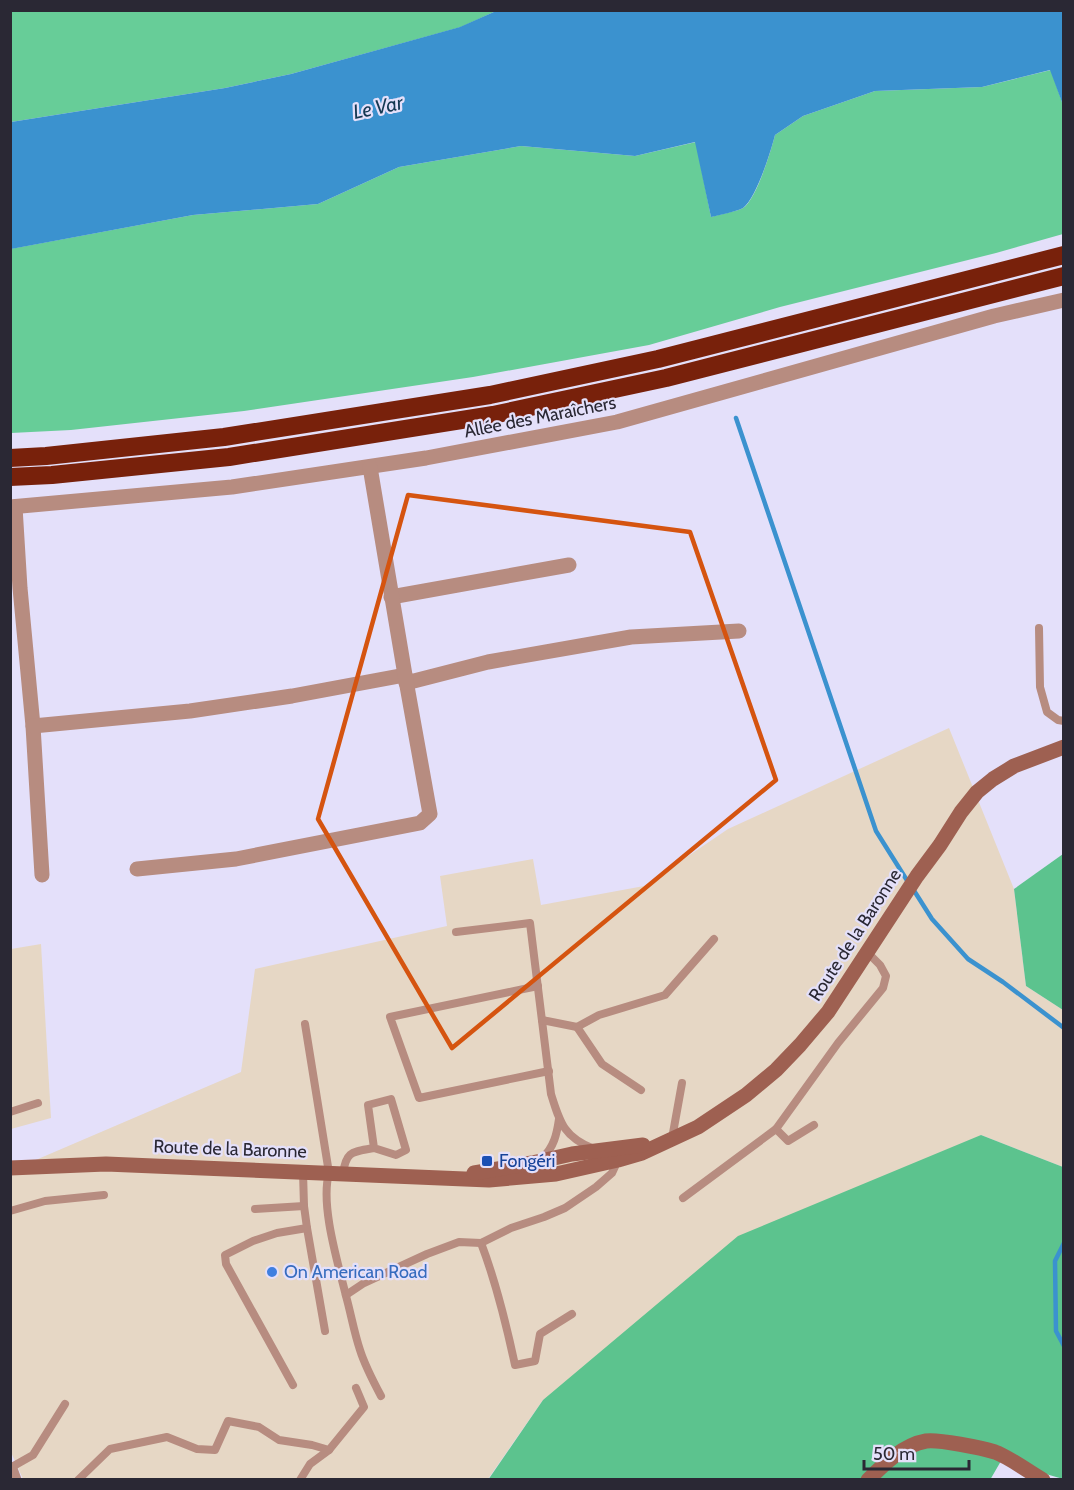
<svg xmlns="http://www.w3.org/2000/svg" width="1074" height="1490" viewBox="0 0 1074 1490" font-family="Cabin,sans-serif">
<rect width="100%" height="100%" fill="#e4e0fa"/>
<g fill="#e6d7c5">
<path d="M949,728L1014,889L1026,986L1063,1010V1167L981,1135L543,1400L488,1479H23L10,1450V1171L241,1072L255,969L447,926L440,876L533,859L541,905L644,886L728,829Z"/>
<path d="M41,944L51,1118L11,1129V949Z"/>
</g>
<g fill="#67cd98">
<path d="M11,11H496L461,27L291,74L225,88L11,122Z"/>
<path d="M1051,70L1063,105V234L996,253L780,307L649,345L473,377L244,411L71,430L11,433L10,249L193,215L318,204L399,167L521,146L635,156L696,142L711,217C720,214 735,212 743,208C756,200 771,151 775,135L803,116L875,91L982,87Z"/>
</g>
<g fill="#5cc38e">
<path d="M1063,854V1010L1026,986L1014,889Z"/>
<path d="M981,1135L1063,1167V1479L1001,1461L990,1480H488L543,1400L738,1236Z"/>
</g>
<path fill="#3b92cf" d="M496,11H1063V105L1050,70L982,87L875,91L803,116L775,135C771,151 756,199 743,208C735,212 720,215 711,217L695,142L635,156L521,146L399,167L318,204L193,215L11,249V122L225,88L291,74L460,27Z"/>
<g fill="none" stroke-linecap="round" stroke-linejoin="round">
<g stroke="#3b92cf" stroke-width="4.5">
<path d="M736,418L876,831L908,882"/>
<path d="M913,889L932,919L968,959L1003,982L1064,1028"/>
<path d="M1064,1243L1055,1261L1056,1331L1064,1346"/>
</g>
<g stroke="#b78c80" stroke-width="8">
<path d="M1039,628L1040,687L1047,712L1058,720L1064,721"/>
<path d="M456,932L530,923L551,1094C560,1123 564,1137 594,1149"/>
<path d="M538,986L390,1017L419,1098L549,1071"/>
<path d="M542,1020L577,1027L602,1064L641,1090"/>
<path d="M305,1024L329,1173C320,1205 338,1263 346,1296C351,1314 354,1332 360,1350C365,1366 373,1381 381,1396"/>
<path d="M577,1027L599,1015L665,995L714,939"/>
<path d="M10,1112L38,1103"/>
<path d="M776,1129L788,1141L814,1125"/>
<path d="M676,1137L673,1133L682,1083"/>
<path d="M542,1158C554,1148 557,1133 559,1119"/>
<path d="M343,1174C346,1150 353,1152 374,1148L368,1105L391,1099L406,1150L396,1155L374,1148"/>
<path d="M683,1198L776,1129L838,1043L883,988L886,976L880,965L868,953"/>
<path d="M255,1209L304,1206L303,1172"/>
<path d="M10,1211L45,1201L104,1195"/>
<path d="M307,1228L325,1331"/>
<path d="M481,1243C496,1282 506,1323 515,1365L535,1361L540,1334L572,1314"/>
<path d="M346,1295L364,1283L427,1254L459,1242L481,1243L511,1228L544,1217L565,1208L596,1187L612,1173L618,1160"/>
<path d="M293,1385L226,1264L225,1255L253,1241L277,1233L307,1228L304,1206"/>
<path d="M10,1468L33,1455L65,1404"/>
<path d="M78,1480L110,1449L167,1437L197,1449L215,1450L228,1421L259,1427L279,1440L312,1445L329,1450L364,1407L356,1388"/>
<path d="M300,1480L310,1464L329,1450"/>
</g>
<g stroke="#b78c80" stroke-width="15">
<path d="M10,507L232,487L426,458L617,422L994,316L1064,300"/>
<path d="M15,507L20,588L33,726L42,875"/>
<path d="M391,597L569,565"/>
<path d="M406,683L488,662L631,637L739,631"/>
<path d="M33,726L190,711L292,696L405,675"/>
<path d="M137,869L236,859L420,823L430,814L405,675L370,467"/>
<path d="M10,1469L14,1480"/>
</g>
<g stroke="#9e6051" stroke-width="15">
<path d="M10,1168L106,1164L489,1180L556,1174L618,1160L642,1153L698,1127L746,1095L776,1070L800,1045L828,1012L917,876L940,845L961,812L977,792L993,779L1014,766L1064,747"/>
<path d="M474,1173L532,1163L572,1154L643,1145"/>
<path d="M868,1480C884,1464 903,1445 926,1441C938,1439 982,1448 995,1452C1009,1457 1029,1472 1043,1480"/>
</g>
<g stroke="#78210b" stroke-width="18">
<path d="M10,458L46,456L224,437L490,395L658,359L1064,255"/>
<path d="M10,477L52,475L229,457L493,415L666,378L1064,276"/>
</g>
</g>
<path fill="none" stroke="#d55410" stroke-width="4.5" stroke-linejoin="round" d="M408,495L690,532L776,780L452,1048L318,819Z"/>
<rect fill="#1a4fb4" stroke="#e4e0fa" stroke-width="2" x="481" y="1155" width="12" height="12" rx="3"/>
<circle fill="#3f7fe0" stroke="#e4e0fa" stroke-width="2" cx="272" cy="1272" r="6"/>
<g text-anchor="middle" stroke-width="4.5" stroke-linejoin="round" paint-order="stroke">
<g font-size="18" fill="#2a2834" stroke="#e4e0fa">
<text transform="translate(540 417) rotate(-11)" y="6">Allée des Maraîchers</text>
<text transform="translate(855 935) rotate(-57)" y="6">Route de la Baronne</text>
<text transform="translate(230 1149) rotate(2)" y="6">Route de la Baronne</text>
</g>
<g font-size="18" fill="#164399" stroke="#e4e0fa" text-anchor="start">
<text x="499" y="1167">Fongéri</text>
</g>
<g font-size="18" fill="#366cbe" stroke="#e4e0fa" text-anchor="start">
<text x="284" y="1278">On American Road</text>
</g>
<g font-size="20" font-style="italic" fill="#143852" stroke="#e4e0fa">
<text transform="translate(378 107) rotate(-12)" y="7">Le Var</text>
</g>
</g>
<rect width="1074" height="1490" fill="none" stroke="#2a2834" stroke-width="24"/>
<path d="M864 1460v9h105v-9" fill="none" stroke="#2a2834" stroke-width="3"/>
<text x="873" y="1460" font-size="18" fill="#2a2834" stroke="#e4e0fa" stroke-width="4.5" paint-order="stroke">50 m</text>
</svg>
